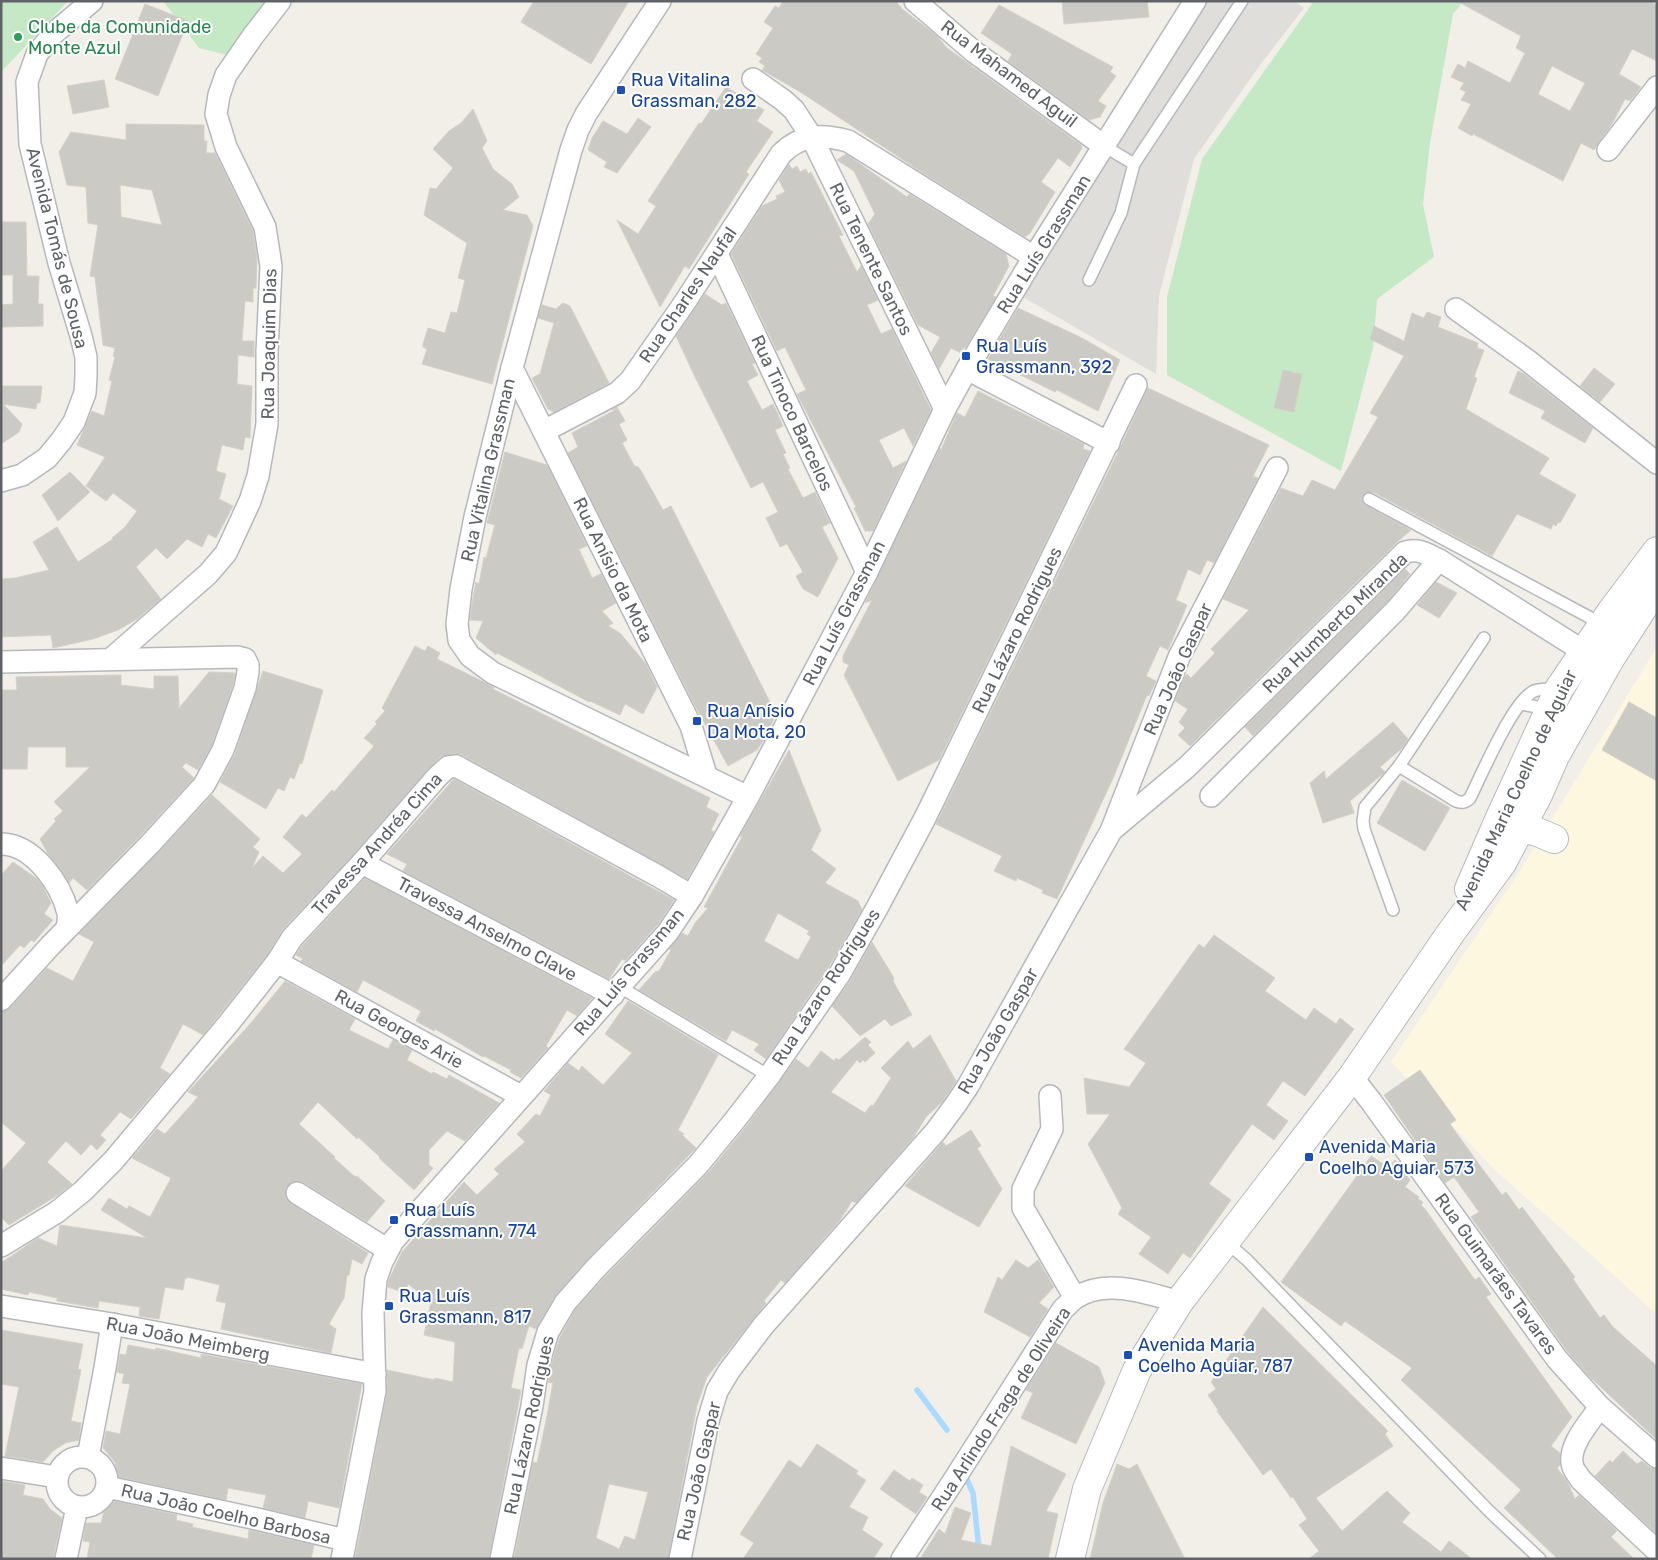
<svg xmlns="http://www.w3.org/2000/svg" width="1658" height="1560" viewBox="0 0 1658 1560" font-family="Rubik,sans-serif">
<rect width="100%" height="100%" fill="#f1efe8"/>
<path fill="#fef7e0" d="M1657,647V1315L1615,1276L1496,1171L1391,1062L1518,874Z"/>
<path fill="#e0deda" d="M1206,1H1294L1304,8L1260,65L1194,159L1159,296L1156,374L1021,296Z"/>
<g fill="#c5e8c5">
<path d="M1,1H68L1,72Z"/>
<path d="M163,1H265L227,55L199,48Z"/>
<path d="M1309,1H1464L1453,14L1430,143L1423,204L1434,257L1377,299L1373,348L1341,471L1167,375V297L1202,159L1312,4Z"/>
</g>
<g fill="none" stroke-linecap="round" stroke-linejoin="round">
<g stroke="#aadaff" stroke-width="5.5">
<path d="M917,1390L947,1430"/>
<path d="M964,1473L973,1493L979,1549"/>
</g>
</g>
<g fill="#cccac5" stroke="#d6d1c6" fill-rule="evenodd">
<path d="M534,1H629L591,64L521,22Z"/>
<path d="M783,1H895L901,7V8L936,35L947,48L1081,145L1082,148L1070,167L1058,158L1041,182L1055,192L1030,233L1025,237L923,173L802,93L762,70L765,66L759,62L762,58L756,54L773,28L764,22L775,6L779,8Z"/>
<path d="M1062,1H1147L1149,17L1064,24Z"/>
<path d="M1457,1H1652L1657,7V61L1632,49L1619,74L1641,87L1630,101L1625,99L1613,122L1594,150L1581,143L1563,181L1473,134L1472,136L1458,128L1471,104L1461,100L1466,92L1460,89L1464,83L1451,77L1458,64L1465,68L1468,61L1510,83L1525,53L1516,48L1521,36ZM1552,66L1585,83L1570,111L1538,94Z"/>
<path d="M145,4L188,21L158,96L115,79Z"/>
<path d="M999,5L1113,67L1110,72L1116,76L1098,101L1106,106L1100,117L1089,120L1008,61L1012,54L981,33Z"/>
<path d="M104,80L109,107L73,114L67,86Z"/>
<path d="M726,87L764,110L757,121L773,132L746,172L749,174L689,269L685,266L660,307L617,220L638,234L656,206L648,201L699,123L701,124Z"/>
<path d="M473,109L487,141L482,148L493,169L512,184L519,197L503,210L527,215L533,226L492,384L422,364L427,349L423,347V344L428,328L445,333L451,312L457,313L465,280L458,278L467,243L424,215L430,188L436,189L453,168L433,149L449,131L461,123Z"/>
<path d="M638,118L651,127L617,173L604,167L607,162L588,150L592,138L603,121L627,134Z"/>
<path d="M126,124L204,125V141H207L206,153H215L253,231L257,258L256,288H253V302L245,301L242,341H254V357L238,355L237,384L252,386L250,438L245,437L243,450L222,445L216,471L226,474L219,499L233,506L216,538L208,534L202,547L187,539L167,559L156,548L136,567L161,599L137,619L118,630L93,639L53,648L51,635L1,637V579L15,578L49,570L33,542L57,527L78,562L113,539L112,538L125,527L137,511L113,493L106,501L86,486L105,457L77,445L92,411L104,416L112,381L109,380L115,357L113,356L115,348L103,345L95,277L90,276L98,225L88,223L86,187L67,185L59,152L71,132L126,140ZM120,185L152,190L162,225L121,217Z"/>
<path d="M846,154L907,197L909,194L1006,254L1009,266L993,296L996,297L965,348L964,347L961,353L951,348L939,369L931,353L940,337L918,325L868,224L875,214L854,171L837,160Z"/>
<path d="M789,164L792,169L797,166L800,172L806,169L808,174L811,172L843,235L839,236L857,272L861,266L878,300L867,305L881,334L892,329L931,410L913,446L904,428L879,440L893,468L906,461L873,531H865L854,508L856,507L797,394L806,390L785,347L777,351L731,254L762,206L777,199L776,196L785,192L779,180Z"/>
<path d="M1,222H26L27,276H39L38,304H43V326L1,327V305L13,304V275H1Z"/>
<path d="M705,294L722,305L726,303L755,363L752,364L758,375L747,381L762,410L773,404L783,426L775,430L786,453L783,454L790,468L788,469L803,498L815,492L830,523L822,527L838,558L818,597L803,589L796,576L803,572L787,544L780,547L766,518L778,512L763,482L751,488L695,377L676,336Z"/>
<path d="M563,303L570,306L609,383L554,412L548,409L532,378L540,374L554,323L538,318L542,305L556,309Z"/>
<path d="M1018,308L1082,338L1120,360L1098,411L1057,390L1055,392L988,359Z"/>
<path d="M1427,312L1441,317L1438,327L1478,343L1477,348L1484,350L1474,377L1477,378L1466,409L1549,458L1539,474L1576,495L1560,523L1558,522L1556,526L1553,524L1551,529L1517,514L1492,556L1373,492L1365,493L1362,499L1365,505L1411,530L1396,543L1190,746L1178,735L1185,728L1179,722L1188,709L1175,701L1184,677L1187,674L1191,678L1215,653L1211,649L1249,610L1223,599L1281,488L1303,496L1312,480L1335,490L1378,417L1370,413L1404,356L1370,339L1374,326L1404,341L1412,313L1424,318Z"/>
<path d="M1594,368L1615,384L1600,402L1580,386Z"/>
<path d="M1283,370L1302,374L1294,412L1274,408Z"/>
<path d="M1518,371L1524,374L1593,428L1585,443L1541,418L1545,411L1509,393Z"/>
<path d="M1,386H42L40,403H37L36,409L3,404L22,424L19,432L1,444Z"/>
<path d="M1148,388L1269,445L1253,476L1258,478L1214,563L1207,560L1200,575L1188,569L1176,600L1187,605L1168,650L1160,646L1146,676L1156,681L1149,696L1147,695L1114,776L1057,899L1042,893L1043,890L1017,878L1016,881L994,871L1002,856L936,824L1120,448Z"/>
<path d="M978,391L1084,444L1083,449L1090,451L939,760L898,781L844,675L849,665L843,662V656L872,600L865,603L940,448L941,450L956,415L957,413L965,417Z"/>
<path d="M617,407L625,421L619,424L627,440L622,443L635,467L637,466L640,469L663,510L671,506L776,714L765,738L757,750L728,766L693,702L568,453L578,447L572,433L617,409L612,410Z"/>
<path d="M505,452L547,465L587,546L579,549L592,578L601,574L616,603L602,611L613,623L608,626L620,633L646,664L657,687L643,714L625,704L620,715L590,701L589,702L497,653L496,655L476,638L483,621L470,620L473,598L476,582L479,584L484,557L486,558L495,525L487,523Z"/>
<path d="M70,472L90,492L58,521L42,495Z"/>
<path d="M1405,569L1410,574L1387,602L1253,736L1245,727Z"/>
<path d="M1436,582L1457,593L1439,618L1417,605Z"/>
<path d="M415,646L425,651L428,646L440,653L437,659L494,687L493,689L710,798L706,807L719,814L711,830L714,832L687,879L462,755L454,754L440,757L429,768L353,855L283,929L267,955L203,1035L183,1024L160,1068L170,1074L131,1119L120,1112L100,1135L106,1140L97,1150L91,1144L81,1155L66,1141L47,1162L72,1184L58,1195L9,1225L1,1217V1171L26,1143L1,1122V1012L10,1008L47,968L73,981L94,942L79,934L159,852L212,795L260,839L253,847L259,852L252,868L263,856L283,873L302,854L283,837L302,814L306,818L332,790L334,792L374,746L364,738L377,724L375,722L385,711L382,708Z"/>
<path d="M263,671L323,690L302,764L300,763L294,779L290,777L284,791L278,788L266,809L220,782L235,754Z"/>
<path d="M209,672L235,673L233,685L212,745L198,770L186,763L182,767L194,778L141,835L87,890L73,878L69,883L62,871L48,854L40,839L56,821L54,819L63,811L54,802L90,767H66V747H28L27,769H1V690H17L16,677L121,675V685L154,689V676H178L179,708Z"/>
<path d="M1629,702L1657,718V781L1602,750Z"/>
<path d="M1393,722L1408,739L1401,749L1380,767L1385,772L1350,801L1354,813L1323,823L1310,783L1324,771L1326,779Z"/>
<path d="M789,750L821,830L811,850L836,869L825,883L858,901L862,910L828,968L766,1059L754,1050L759,1044L732,1030L726,1041L639,990L655,972L659,971L671,950L669,949L682,933L688,936L695,923L708,908L704,907L742,837L740,836ZM778,913L809,931L807,934L811,937L798,960L764,941Z"/>
<path d="M454,779L674,900L658,924L625,961L622,959L609,979L403,871L407,864L387,854Z"/>
<path d="M1402,780L1450,808L1425,851L1377,823Z"/>
<path d="M13,862L36,878L42,885L51,903L44,914L53,920L34,942L31,940L24,948L20,945L1,966V875Z"/>
<path d="M365,878L592,998L577,1016L567,1010L546,1046L548,1048L521,1078L510,1072L511,1070L484,1056L483,1057L435,1029L434,1031L416,1021L421,1011L363,980L357,992L301,961L303,959L296,955L302,946Z"/>
<path d="M1214,935L1275,978L1265,991L1306,1020L1314,1008L1336,1024L1340,1018L1354,1029L1305,1096L1283,1081L1266,1105L1288,1121L1274,1140L1252,1124L1209,1184L1231,1200L1190,1258L1183,1253L1168,1274L1139,1254L1151,1237L1118,1214L1122,1208L1088,1144L1110,1114H1087L1084,1078L1129,1087L1146,1063L1124,1049L1199,944L1204,948Z"/>
<path d="M872,942L894,978L893,981L912,1015L891,1026L885,1019L860,1036L832,1006L850,981Z"/>
<path d="M285,981L355,1019L349,1030L388,1049L393,1040L412,1050L407,1060L432,1074L433,1072L447,1079L449,1075L499,1103L465,1141L447,1131L429,1150V1165L433,1168L414,1190L379,1158L380,1157L358,1137L357,1139L318,1102L299,1124L335,1157L334,1158L354,1176L358,1177L385,1201L367,1222L303,1182L297,1181L292,1182L286,1187L285,1193L286,1199L290,1203L368,1253L362,1264L352,1259L349,1275H347L344,1298L329,1324L336,1329L331,1353L221,1329L226,1303L216,1301L220,1285L187,1277V1279L185,1278L183,1290L165,1287L159,1319L139,1316L140,1307L99,1301L98,1308L57,1301V1298L29,1292L28,1295L1,1289V1263L38,1238L57,1246L60,1225L147,1238L101,1210L109,1198L127,1209L129,1206L150,1217L171,1178L132,1158L157,1129L165,1134L198,1097L188,1092L251,1023Z"/>
<path d="M628,1001L718,1055L678,1130L684,1134L682,1135L696,1148L586,1261L556,1295L536,1329L529,1326L522,1349L519,1348L511,1388L521,1390L489,1559H355L387,1393V1370L435,1380V1378L453,1382L455,1342L424,1335L431,1302L408,1284L405,1293L388,1287V1282L402,1252L464,1182L477,1195L499,1174L494,1169L525,1142L517,1134L536,1114L540,1116L551,1095L544,1091L568,1063L579,1071L582,1066L603,1085L632,1053L605,1034Z"/>
<path d="M930,1035L956,1081L943,1101L926,1117L913,1138L856,1203L852,1201L840,1220L785,1283L781,1280L764,1301L766,1303L759,1312L707,1377L697,1405L668,1559H514L533,1462L537,1463L546,1421L553,1383L548,1382L550,1368L560,1337L575,1310L604,1278L708,1173L745,1128L796,1059L808,1068L821,1051L834,1061L836,1058L839,1060L865,1037L871,1042L868,1045L875,1053L865,1062L863,1060L860,1063L857,1060L831,1092L865,1113L871,1105L873,1106L891,1078L881,1068L908,1041L913,1049ZM609,1484L648,1492L635,1540L625,1536L619,1549L596,1538Z"/>
<path d="M1420,1070L1456,1120L1450,1124L1478,1163L1502,1195L1506,1192L1519,1210L1522,1207L1575,1277L1573,1279L1600,1318L1604,1315L1613,1327L1657,1366V1440L1588,1375L1567,1351L1471,1217L1479,1212L1454,1177L1445,1183L1384,1095Z"/>
<path d="M971,1130L981,1146L977,1148L1002,1189L979,1227L905,1186L943,1142L946,1146Z"/>
<path d="M1371,1156L1389,1168L1395,1160L1410,1180L1405,1187L1419,1197L1418,1199L1423,1202L1421,1205L1425,1209L1475,1280L1479,1277L1491,1294L1486,1297L1572,1417L1551,1446L1560,1453V1465L1557,1468L1568,1483L1575,1499L1579,1495L1617,1531L1611,1537L1634,1559H1558L1504,1508L1521,1490L1401,1380L1412,1368L1345,1321L1341,1326L1281,1282Z"/>
<path d="M1016,1260L1028,1268L1038,1260L1054,1287L1039,1303L1048,1309L1030,1337L984,1312L998,1277L1002,1280Z"/>
<path d="M1263,1307L1388,1431L1385,1434L1393,1446L1316,1498L1342,1531L1387,1491L1410,1513L1402,1522L1441,1552L1449,1541L1472,1559H1309L1319,1551L1299,1525L1307,1519L1293,1497L1291,1498L1271,1469L1263,1475L1217,1411L1218,1410L1208,1395L1216,1389L1211,1382Z"/>
<path d="M1,1330L83,1344L78,1369L81,1370L71,1421L81,1423L79,1440L65,1443L53,1451L43,1462L5,1456L19,1387L1,1384Z"/>
<path d="M1056,1343L1099,1367L1105,1383L1076,1444L1021,1418L1033,1393L1026,1390Z"/>
<path d="M128,1345L155,1350L156,1348L201,1358V1354L362,1384L339,1508L308,1501L305,1518L263,1508L266,1495L228,1488L226,1500L119,1477L115,1462L103,1448L106,1431L120,1434L130,1384L122,1383L124,1374L117,1372L120,1354L126,1355Z"/>
<path d="M817,1444L858,1471L856,1474L866,1480L849,1507L868,1517L862,1530L883,1544L873,1559H743L754,1543L740,1534L789,1460L801,1468Z"/>
<path d="M1011,1446L1066,1474L1046,1511L1058,1514L1048,1559H920L939,1529L945,1534L955,1507L971,1513L961,1540L991,1546Z"/>
<path d="M1623,1451L1637,1464L1642,1461L1649,1467L1657,1469V1534L1595,1476L1610,1460L1612,1463Z"/>
<path d="M1117,1464L1129,1469L1137,1464L1185,1559H1090L1103,1503Z"/>
<path d="M894,1470L910,1481L912,1478L923,1485L919,1492L927,1497L916,1514L880,1489Z"/>
<path d="M1,1481L25,1485L23,1495L43,1499L50,1509L62,1518L53,1559H1Z"/>
<path d="M115,1501L177,1515L176,1520L193,1524L192,1527L248,1539L249,1530L314,1545L311,1559H87L90,1542L83,1541L86,1523H101L105,1508Z"/>
</g>
<g fill="none" stroke-linecap="round" stroke-linejoin="round">
<defs>
<g id="service">
<path d="M1104,146L1134,164"/>
<path d="M1089,280L1121,213L1134,164L1242,1"/>
<path d="M1369,499L1602,624"/>
<path d="M1520,704L1538,707L1546,717"/>
<path d="M1399,766L1456,801C1462,803 1465,803 1470,798C1482,774 1512,702 1534,691C1541,688 1551,689 1558,689"/>
<path d="M1393,910L1364,829L1363,821L1365,807L1399,766L1484,638"/>
<path d="M620,987L769,1076"/>
<path d="M1225,1241L1247,1260L1488,1510L1540,1559"/>
</g>
<g id="minor">
<path d="M660,1L586,114L578,130L571,150L512,368L475,517L461,589L457,624L459,640L470,656L493,673L748,797"/>
<path d="M915,1L973,51L1104,146"/>
<path d="M753,79L783,100L794,110L811,136L945,409"/>
<path d="M1608,150L1657,87"/>
<path d="M717,254L867,572"/>
<path d="M1456,309L1527,360L1657,463"/>
<path d="M512,368L691,726L706,775"/>
<path d="M967,369L1109,443"/>
<path d="M544,431L617,393L630,381L683,305L781,154C801,134 822,134 848,141L1034,257"/>
<path d="M1,481L22,475L47,458L61,441L74,422L85,393L86,376V357L81,336L59,263L30,144L27,82L37,54L53,34L92,1"/>
<path d="M111,659L208,574L226,553L250,501L258,476L267,424V352L271,266L265,227L226,147L216,114L219,95L226,75L253,36L280,1"/>
<path d="M1,662L237,657L245,659L248,665V672L245,688L223,750L204,785L150,844L50,946L1,1000"/>
<path d="M1211,796L1396,610L1439,560"/>
<path d="M1113,829L1187,767L1405,552C1419,548 1427,554 1439,560L1583,651"/>
<path d="M1,844C33,844 61,884 68,913C69,918 68,923 67,928"/>
<path d="M362,863L613,995"/>
<path d="M277,962L521,1096"/>
<path d="M1352,1077L1370,1100L1557,1359L1600,1407L1657,1457"/>
<path d="M1050,1096L1052,1129L1023,1189V1208L1075,1298"/>
<path d="M297,1193L388,1250"/>
<path d="M1,1246L57,1212L83,1191L113,1161L229,1023L277,962L292,938L362,863L438,776L448,767L456,766L658,876L692,896"/>
<path d="M1,1306L112,1324L375,1374"/>
<path d="M1600,1407C1590,1422 1566,1447 1573,1467C1574,1471 1579,1476 1581,1480L1657,1551"/>
<circle cx="82" cy="1482" r="25"/>
<path d="M88,1457L105,1368L112,1324"/>
<path d="M1,1468L57,1477"/>
<path d="M107,1487L257,1519L345,1540"/>
<path d="M66,1559L77,1507"/>
<path d="M342,1559L375,1391L373,1313L376,1279L382,1262L393,1241L668,932L692,896L748,797L867,572L945,409L967,369L1034,257L1195,1"/>
<path d="M501,1559L532,1406L538,1365L548,1332L565,1303L595,1269L698,1165L735,1120L769,1076L839,975L877,908L925,818L1136,385"/>
<path d="M680,1559L708,1421L717,1391L729,1371L763,1326L936,1131L956,1104L968,1086L1111,831L1179,657L1277,468"/>
<path d="M902,1559L952,1483L1063,1309C1067,1306 1071,1301 1075,1298C1106,1278 1147,1293 1179,1302"/>
</g>
<g id="secondary">
<path d="M1519,829L1535,831L1554,839"/>
<path d="M1469,889L1498,822L1559,689L1611,612L1657,551"/>
<path d="M1070,1559L1087,1489L1137,1370L1179,1302L1352,1077L1450,934L1502,863L1538,795L1555,756L1610,659L1657,586"/>
</g>
</defs>
<use href="#service" stroke="#b5b8bc" stroke-width="14"/>
<use href="#minor" stroke="#b5b8bc" stroke-width="24"/>
<use href="#secondary" stroke="#b6babf" stroke-width="30"/>
<use href="#service" stroke="#fff" stroke-width="11"/>
<use href="#minor" stroke="#fff" stroke-width="21"/>
<use href="#secondary" stroke="#fff" stroke-width="28"/>
</g>
<circle fill="#2e9e5b" stroke="#fff" stroke-width="2" cx="18" cy="37" r="5"/>
<g fill="#1a4fb4" stroke="#fff" stroke-width="2">
<rect x="616" y="85" width="10" height="10" rx="2.5"/>
<rect x="961" y="351" width="10" height="10" rx="2.5"/>
<rect x="692" y="716" width="10" height="10" rx="2.5"/>
<rect x="1304" y="1152" width="10" height="10" rx="2.5"/>
<rect x="389" y="1215" width="10" height="10" rx="2.5"/>
<rect x="384" y="1301" width="10" height="10" rx="2.5"/>
<rect x="1123" y="1350" width="10" height="10" rx="2.5"/>
</g>
<g text-anchor="middle" stroke-width="4" stroke-linejoin="round" paint-order="stroke">
<g font-size="18" fill="#27864d" stroke="#fff" text-anchor="start">
<text x="28" y="33">Clube da Comunidade<tspan x="28" dy="21">Monte Azul</tspan></text>
</g>
<g font-size="18" fill="#5f6368" stroke="#fff">
<text transform="translate(1009 74) rotate(37)" y="6">Rua Mahamed Aguil</text>
<text transform="translate(1044 244) rotate(-58)" y="6">Rua Luís Grassman</text>
<text transform="translate(57 248) rotate(76)" y="6">Avenida Tomás de Sousa</text>
<text transform="translate(871 259) rotate(64)" y="6">Rua Tenente Santos</text>
<text transform="translate(688 295) rotate(-56)" y="6">Rua Charles Naufal</text>
<text transform="translate(269 344) rotate(-89)" y="6">Rua Joaquim Dias</text>
<text transform="translate(792 413) rotate(65)" y="6">Rua Tinoco Barcelos</text>
<text transform="translate(488 470) rotate(-77)" y="6">Rua Vitalina Grassman</text>
<text transform="translate(613 570) rotate(64)" y="6">Rua Anísio da Mota</text>
<text transform="translate(844 613) rotate(-63)" y="6">Rua Luís Grassman</text>
<text transform="translate(1335 623) rotate(-44)" y="6">Rua Humberto Miranda</text>
<text transform="translate(1017 630) rotate(-64)" y="6">Rua Lázaro Rodrigues</text>
<text transform="translate(1178 669) rotate(-66)" y="6">Rua João Gaspar</text>
<text transform="translate(1516 790) rotate(-65)" y="6">Avenida Maria Coelho de Aguiar</text>
<text transform="translate(377 844) rotate(-48)" y="6">Travessa Andréa Cima</text>
<text transform="translate(487 929) rotate(28)" y="6">Travessa Anselmo Clave</text>
<text transform="translate(629 972) rotate(-50)" y="6">Rua Luís Grassman</text>
<text transform="translate(826 987) rotate(-57)" y="6">Rua Lázaro Rodrigues</text>
<text transform="translate(399 1029) rotate(29)" y="6">Rua Georges Arie</text>
<text transform="translate(998 1031) rotate(-60)" y="6">Rua João Gaspar</text>
<text transform="translate(1496 1274) rotate(54)" y="6">Rua Guimarães Tavares</text>
<text transform="translate(188 1339) rotate(11)" y="6">Rua João Meimberg</text>
<text transform="translate(1001 1409) rotate(-57)" y="6">Rua Arlindo Fraga de Oliveira</text>
<text transform="translate(529 1425) rotate(-78)" y="6">Rua Lázaro Rodrigues</text>
<text transform="translate(699 1471) rotate(-77)" y="6">Rua João Gaspar</text>
<text transform="translate(226 1514) rotate(13)" y="6">Rua João Coelho Barbosa</text>
</g>
<g font-size="18" fill="#164399" stroke="#fff" text-anchor="start">
<text x="631" y="86">Rua Vitalina<tspan x="631" dy="21">Grassman, 282</tspan></text>
<text x="976" y="352">Rua Luís<tspan x="976" dy="21">Grassmann, 392</tspan></text>
<text x="707" y="717">Rua Anísio<tspan x="707" dy="21">Da Mota, 20</tspan></text>
<text x="1319" y="1153">Avenida Maria<tspan x="1319" dy="21">Coelho Aguiar, 573</tspan></text>
<text x="404" y="1216">Rua Luís<tspan x="404" dy="21">Grassmann, 774</tspan></text>
<text x="399" y="1302">Rua Luís<tspan x="399" dy="21">Grassmann, 817</tspan></text>
<text x="1138" y="1351">Avenida Maria<tspan x="1138" dy="21">Coelho Aguiar, 787</tspan></text>
</g>
</g>
<rect width="1658" height="1560" fill="none" stroke="#5f6368" stroke-width="5"/>
</svg>
